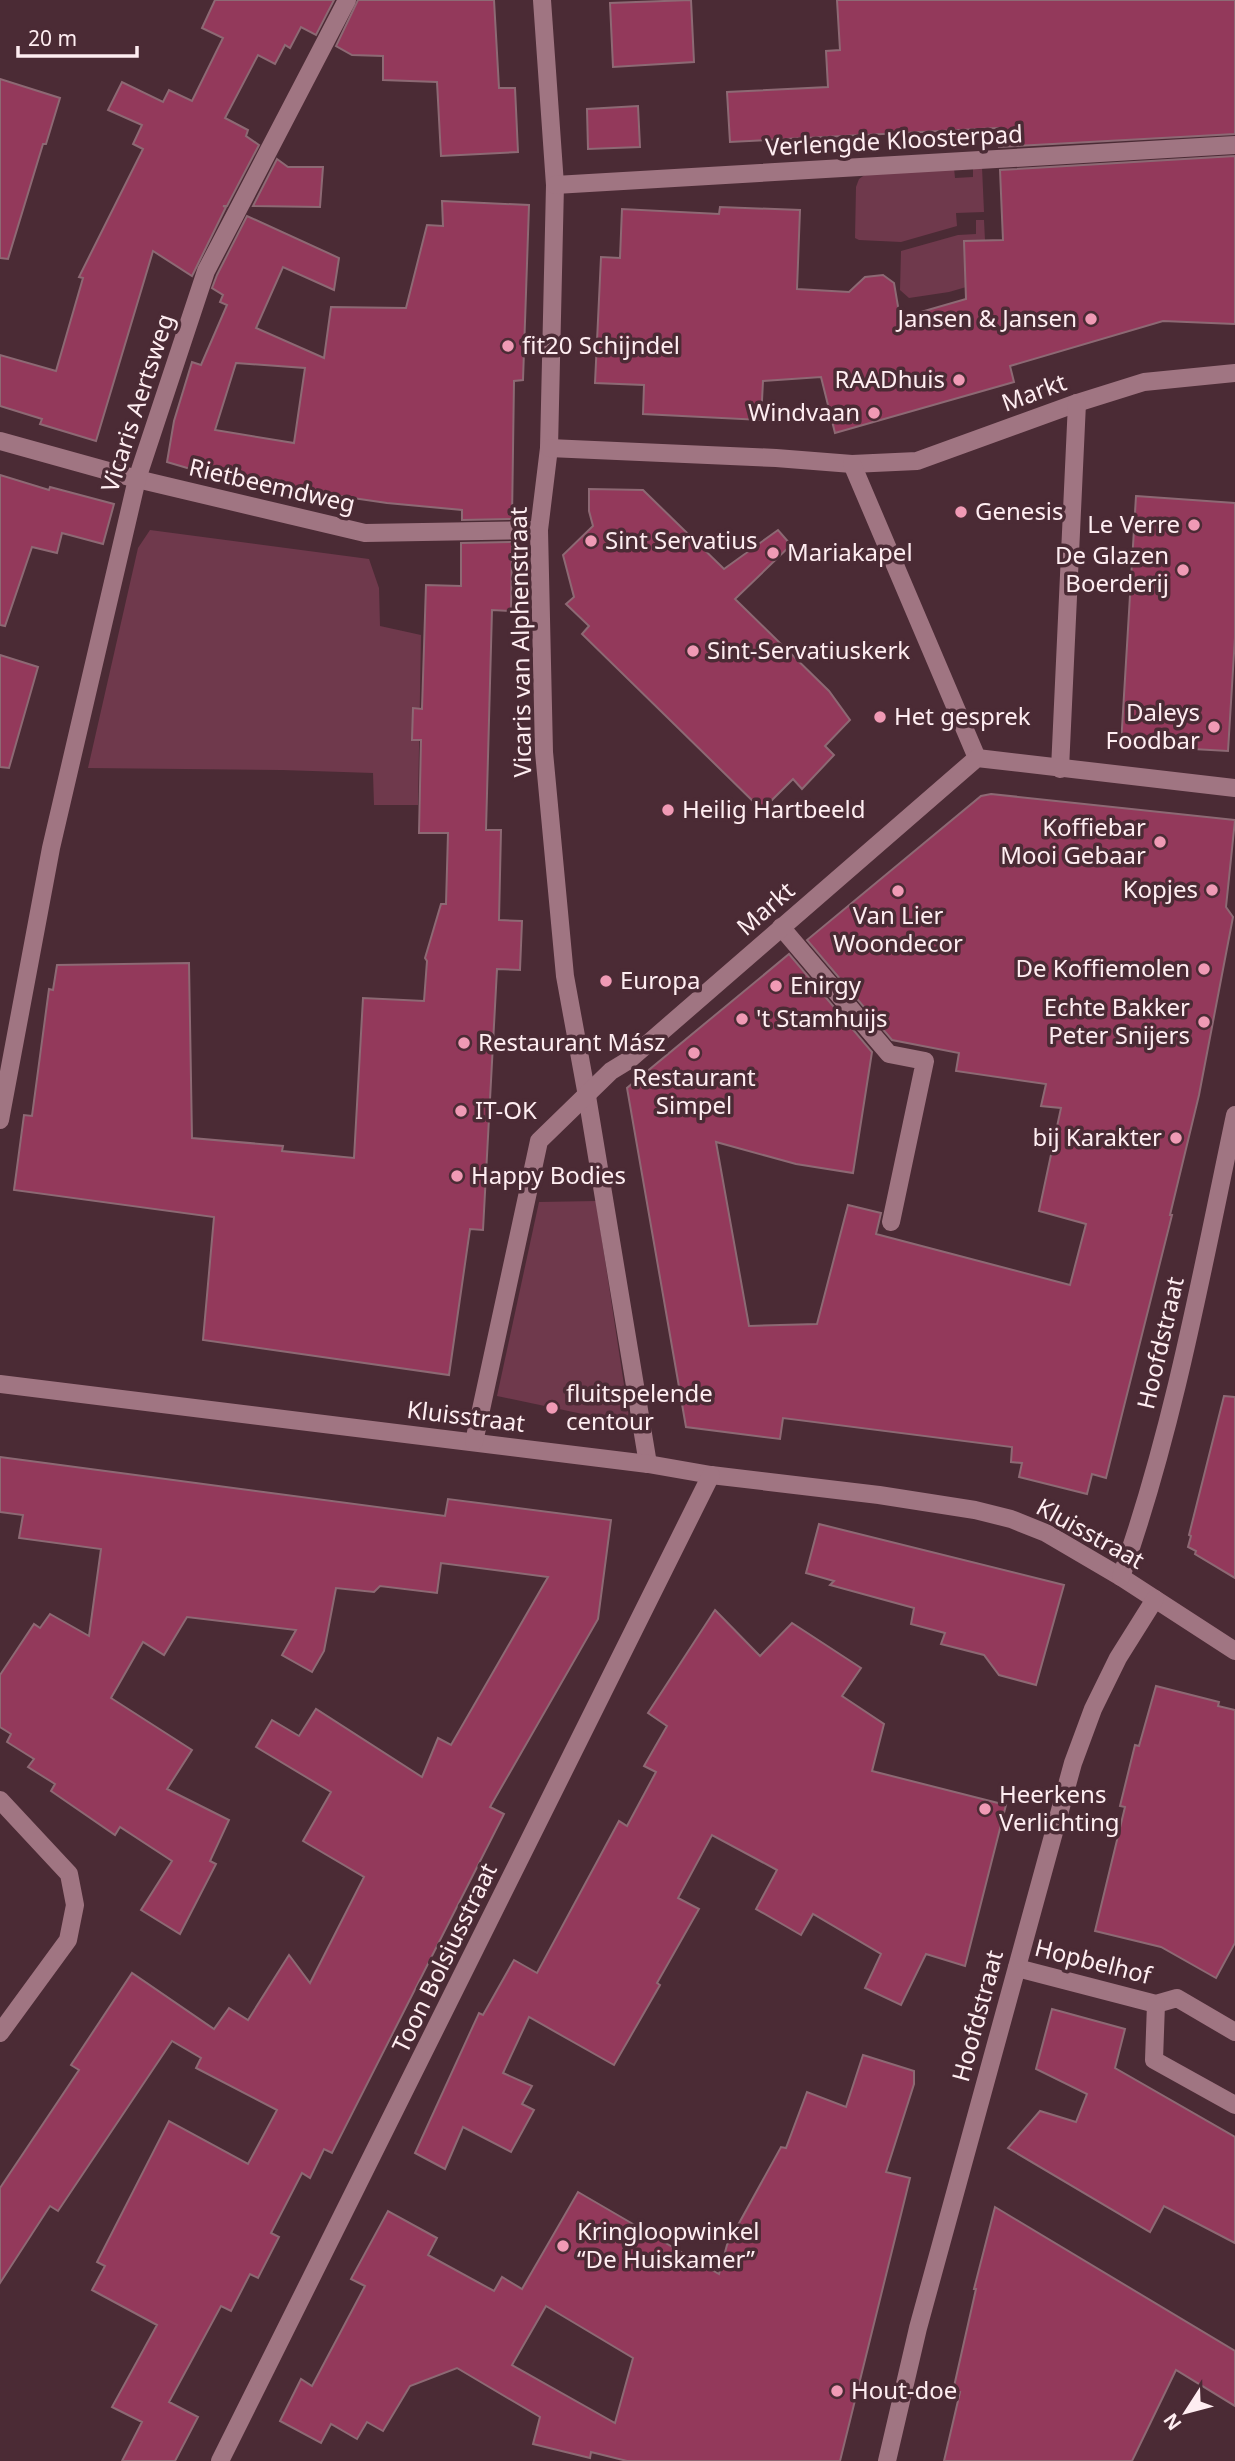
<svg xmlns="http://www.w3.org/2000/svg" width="1235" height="2461" viewBox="0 0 1235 2461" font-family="'Noto Sans',sans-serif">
<rect width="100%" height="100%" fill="#4b2b35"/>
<g fill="#6f394c">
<path d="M973,167H982L984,212L956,213L957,226L901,242L859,240L855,238L856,187L859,179L866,174L954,168L955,178L973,177Z"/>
<path d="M976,220H984L987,281L949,292L909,298L900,290L901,251L958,235L976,234Z"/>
<path d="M150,530L369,559L379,588L380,626L421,635L418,805H374L373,773L282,770L88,768L138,548Z"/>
<path d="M596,1201L630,1424L497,1396L539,1202Z"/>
</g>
<g fill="#93395b" stroke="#8d6974" stroke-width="2" fill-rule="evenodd">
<path d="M215,0H334L316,35L301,27L290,48L285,45L275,64L258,55L225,118L248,130L246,136L259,145L227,206H223L226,207L192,276L153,251L96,441L40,424L42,419L0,406V355L56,371L83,278L79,277L143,149L133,144L142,125L108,110L122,82L163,102L169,90L192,101L223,38L202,28Z"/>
<path d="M358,0H494L499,88H515L518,152L441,156L437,82L383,80V56L352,55L336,46Z"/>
<path d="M691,0L694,62L613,67L610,3Z"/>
<path d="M837,0H1235V134L999,147L998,128L730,142L727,92L828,87L826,51L840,50Z"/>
<path d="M0,79L60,98L46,144H43L8,259L0,258Z"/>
<path d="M638,106L640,147L588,149L587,109Z"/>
<path d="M1235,156V324L1163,321L1010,366L1014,382L835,433L821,377L763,381L761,420L643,414L644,385L595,383L601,257L620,258L622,209L719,214L720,207L800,210L797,289L849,292L865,277L883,275L894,283L900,318L966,299L964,241L1003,240L1000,170Z"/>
<path d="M277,159L288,167H323L320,207L253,206Z"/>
<path d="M442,201L529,205L523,380L514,381L512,519L462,520V510L387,503L270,486V491L238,485V483L167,462L174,421L192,362L201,365L227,305L220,302L223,295L212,288L217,275L247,216L339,258L334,290L283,267L256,328L324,358L331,307L406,308L427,225L443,226ZM236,363L305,368L294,443L215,430Z"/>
<path d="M0,475L49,490L50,487L114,504L103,544L62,533L57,553L32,547L5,626L0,625Z"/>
<path d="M589,489L643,490L724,569L778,530L791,545L735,599L829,691L850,720L825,746L834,755L802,789L793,779L762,810L582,634L589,626L566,604L574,597L563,555L593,526L589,511Z"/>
<path d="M1136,496L1235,503V637L1228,751L1121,745Z"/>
<path d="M512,542L511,611L492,610L486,830H501L499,920L522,921L520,970L497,969L483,1230L470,1229L449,1375L203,1340L214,1217L14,1190L24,1115L32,1116L49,989L53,990L57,965L189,963L192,1138L283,1146L282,1151L354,1158L363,998L424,1001L427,961L425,958L441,904H446L448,833H419L421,740H412L413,708L422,709L426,585L461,586V543Z"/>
<path d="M0,655L38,667L9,768L0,767Z"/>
<path d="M991,794L1235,820L1226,907L1233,917L1199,1095L1170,1215H1172L1106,1478L1092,1474L1087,1494L1019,1477L1022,1463L1011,1462L1012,1447L783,1418L780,1439L686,1427L627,1088L789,954L872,1052L853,1173L796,1164L716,1142L749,1326L817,1324L848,1205L881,1213L876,1234L1070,1285L1086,1224L1039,1211L1061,1108L1041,1106L1046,1084L956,1071L959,1053L892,1040L807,940L981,796Z"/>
<path d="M1224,1396L1235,1397V1578L1195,1554L1196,1551L1188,1547L1191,1536L1189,1535Z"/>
<path d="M0,1457L445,1516L448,1499L611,1520L598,1619L490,1807L504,1814L332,2153L324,2149L310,2178L302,2173L271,2233L279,2237L258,2278L250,2274L231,2311L221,2306L169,2402L198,2417L175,2461H122L142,2422L112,2407L157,2325L92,2290L105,2266L97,2262L169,2121L248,2164L277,2110L196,2068L201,2058L172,2041L58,2211L50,2206L0,2283V2188L79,2070L71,2065L132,1973L214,2029L229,2008L248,2020L289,1955L310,1983L364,1877L303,1841L331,1792L256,1747L272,1720L299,1736L316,1709L422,1777L438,1738L451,1745L548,1577L441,1563L437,1593L380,1586L374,1592L336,1588L324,1651L312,1672L282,1655L296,1630L187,1617L164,1655L143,1642L111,1698L192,1750L167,1789L229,1820L210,1861L216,1864L180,1934L141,1910L172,1861L120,1827L115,1835L51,1791L55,1784L28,1767L34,1759L7,1742L11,1734L0,1727V1675L34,1624L40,1628L50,1614L89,1636L101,1549L19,1538L23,1515L0,1512Z"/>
<path d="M819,1524L1064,1585L1036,1685L999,1675L984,1655L941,1644L945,1633L911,1624L914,1608L830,1585L834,1581L806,1573Z"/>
<path d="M715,1610L760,1656L792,1623L861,1668L842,1696L884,1724L872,1771L1006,1805L965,1966L926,1954L901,2005L865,1988L881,1954L813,1914L801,1935L756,1909L777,1870L712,1835L678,1898L699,1909L657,1983L660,1985L614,2065L529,2017L503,2073L532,2086L522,2104L534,2110L511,2152L463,2127L445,2169L415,2153L479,2013L483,2015L514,1960L537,1973L619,1821L627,1826L656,1772L644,1766L667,1726L648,1713Z"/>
<path d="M1156,1686L1219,1702L1218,1706L1235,1710V1943L1216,1978L1161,1947L1095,1931L1125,1807L1120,1806L1135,1745L1139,1746Z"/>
<path d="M1052,2009L1125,2029L1115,2068L1235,2137V2243L1164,2206L1150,2232L1008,2148L1040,2111L1076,2122L1087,2094L1036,2069Z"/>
<path d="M863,2055L914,2071V2084L886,2172L910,2178L840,2461H627L591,2452L590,2458L533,2444L540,2417L457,2368L410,2386L383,2431L367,2422L357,2439L331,2424L321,2443L280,2421L301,2379L312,2386L365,2286L351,2279L388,2211L437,2238L428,2255L494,2291L502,2277L522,2289L578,2192L719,2274L727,2245L781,2147L786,2148L807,2092L846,2107ZM546,2306L633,2358L615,2423L512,2365Z"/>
<path d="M995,2207L1235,2351V2406L1176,2370L1132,2461H944L960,2392L953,2391L976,2289H974Z"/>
</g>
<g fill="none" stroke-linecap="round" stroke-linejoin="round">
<g stroke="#a07582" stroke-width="18">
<path d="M542,0L555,185L549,448L539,530L544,752L565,976L587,1096L648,1464"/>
<path d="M555,185L1235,145"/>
<path d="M0,441L137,479L365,533L539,530"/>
<path d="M549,448L776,458L852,464L917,461L1077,403L1144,382L1235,373"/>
<path d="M852,464L977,758"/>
<path d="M1060,769L1077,403"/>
<path d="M781,927L889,1054L925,1061L891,1222"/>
<path d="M0,1120L51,848L137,479L206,271L347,0"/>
<path d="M0,1384L648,1464L711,1475L879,1495L975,1510L1011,1519L1046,1533L1121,1577L1235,1651"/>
<path d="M474,1442L539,1141L611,1071L629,1060L977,758L1235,788"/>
<path d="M1121,1577C1174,1427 1202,1271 1235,1115"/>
<path d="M0,1800L69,1874L75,1905L68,1940L0,2033"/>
<path d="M1017,1968L1156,2004L1177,1998L1235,2032"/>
<path d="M1156,2004L1154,2060L1235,2105"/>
<path d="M220,2461L711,1475"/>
<path d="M887,2461L918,2328L1073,1763L1093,1709L1118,1658L1155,1599"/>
</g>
</g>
<g fill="#f09ab5" stroke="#4b2b35" stroke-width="2.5">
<circle cx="1091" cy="319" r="7"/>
<circle cx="508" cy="346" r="7"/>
<circle cx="959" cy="380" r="7"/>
<circle cx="874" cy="413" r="7"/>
<circle cx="961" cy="512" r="7"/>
<circle cx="1194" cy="525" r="7"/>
<circle cx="591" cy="541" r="7"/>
<circle cx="773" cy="553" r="7"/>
<circle cx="1183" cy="570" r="7"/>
<circle cx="693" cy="651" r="7"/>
<circle cx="880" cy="717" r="7"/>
<circle cx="1214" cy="727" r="7"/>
<circle cx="668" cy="810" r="7"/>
<circle cx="1160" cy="842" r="7"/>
<circle cx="1212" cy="890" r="7"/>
<circle cx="898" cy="891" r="7"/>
<circle cx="1204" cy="969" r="7"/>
<circle cx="606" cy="981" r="7"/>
<circle cx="776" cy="986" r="7"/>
<circle cx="742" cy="1019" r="7"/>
<circle cx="1204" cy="1022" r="7"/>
<circle cx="464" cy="1043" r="7"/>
<circle cx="694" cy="1053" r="7"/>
<circle cx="461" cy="1111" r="7"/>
<circle cx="1176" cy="1138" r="7"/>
<circle cx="457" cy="1176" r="7"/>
<circle cx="552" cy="1408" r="7"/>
<circle cx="985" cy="1809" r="7"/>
<circle cx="563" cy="2246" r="7"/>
<circle cx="837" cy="2391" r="7"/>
</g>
<g text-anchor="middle" stroke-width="7" stroke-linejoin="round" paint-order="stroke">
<g font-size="24" fill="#feedf1" stroke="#4b2b35">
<text transform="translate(894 141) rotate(-3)" y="8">Verlengde Kloosterpad</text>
<text transform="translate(1034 393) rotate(-20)" y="8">Markt</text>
<text transform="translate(138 403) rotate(-72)" y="8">Vicaris Aertsweg</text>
<text transform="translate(272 486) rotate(13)" y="8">Rietbeemdweg</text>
<text transform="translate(521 642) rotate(-91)" y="8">Vicaris van Alphenstraat</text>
<text transform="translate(766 909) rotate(-41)" y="8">Markt</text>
<text transform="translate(1161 1343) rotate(-77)" y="8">Hoofdstraat</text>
<text transform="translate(466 1417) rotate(7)" y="8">Kluisstraat</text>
<text transform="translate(1090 1534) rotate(29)" y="8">Kluisstraat</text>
<text transform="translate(445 1958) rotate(-64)" y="8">Toon Bolsiusstraat</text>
<text transform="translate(1093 1962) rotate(14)" y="8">Hopbelhof</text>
<text transform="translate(978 2016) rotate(-75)" y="8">Hoofdstraat</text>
</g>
<g font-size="24" fill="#feedf1" stroke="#4b2b35" text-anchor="start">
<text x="1077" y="327" text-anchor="end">Jansen &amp; Jansen</text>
<text x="522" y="354">fit20 Schijndel</text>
<text x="945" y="388" text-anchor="end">RAADhuis</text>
<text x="860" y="421" text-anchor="end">Windvaan</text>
<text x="975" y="520">Genesis</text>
<text x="1180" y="533" text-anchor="end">Le Verre</text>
<text x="605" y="549">Sint Servatius</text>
<text x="787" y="561">Mariakapel</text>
<text x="1169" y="564" text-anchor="end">De Glazen<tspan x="1169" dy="28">Boerderij</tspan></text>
<text x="707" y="659">Sint-Servatiuskerk</text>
<text x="1200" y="721" text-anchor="end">Daleys<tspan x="1200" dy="28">Foodbar</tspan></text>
<text x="894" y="725">Het gesprek</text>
<text x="682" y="818">Heilig Hartbeeld</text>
<text x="1146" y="836" text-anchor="end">Koffiebar<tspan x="1146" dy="28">Mooi Gebaar</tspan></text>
<text x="1198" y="898" text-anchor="end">Kopjes</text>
<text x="898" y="924" text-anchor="middle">Van Lier<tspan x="898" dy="28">Woondecor</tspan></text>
<text x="1190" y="977" text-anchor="end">De Koffiemolen</text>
<text x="620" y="989">Europa</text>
<text x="790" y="994">Enirgy</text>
<text x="1190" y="1016" text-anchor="end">Echte Bakker<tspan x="1190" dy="28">Peter Snijers</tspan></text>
<text x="756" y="1027">'t Stamhuijs</text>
<text x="478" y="1051">Restaurant Mász</text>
<text x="694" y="1086" text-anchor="middle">Restaurant<tspan x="694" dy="28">Simpel</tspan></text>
<text x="475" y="1119">IT-OK</text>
<text x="1162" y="1146" text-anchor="end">bij Karakter</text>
<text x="471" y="1184">Happy Bodies</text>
<text x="566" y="1402">fluitspelende<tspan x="566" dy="28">centour</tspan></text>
<text x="999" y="1803">Heerkens<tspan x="999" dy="28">Verlichting</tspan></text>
<text x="577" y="2240">Kringloopwinkel<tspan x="577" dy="28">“De Huiskamer”</tspan></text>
<text x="851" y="2399">Hout-doe</text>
</g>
</g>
<g transform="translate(1186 2412) rotate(234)" stroke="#4b2b35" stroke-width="5" paint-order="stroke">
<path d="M0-5L12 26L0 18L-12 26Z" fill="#feedf1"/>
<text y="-10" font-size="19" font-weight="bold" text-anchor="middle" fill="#feedf1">N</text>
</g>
<path d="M18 46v10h119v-10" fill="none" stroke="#feedf1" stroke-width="3.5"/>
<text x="28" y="46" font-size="21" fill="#feedf1" stroke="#4b2b35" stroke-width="5" paint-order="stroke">20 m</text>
</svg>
